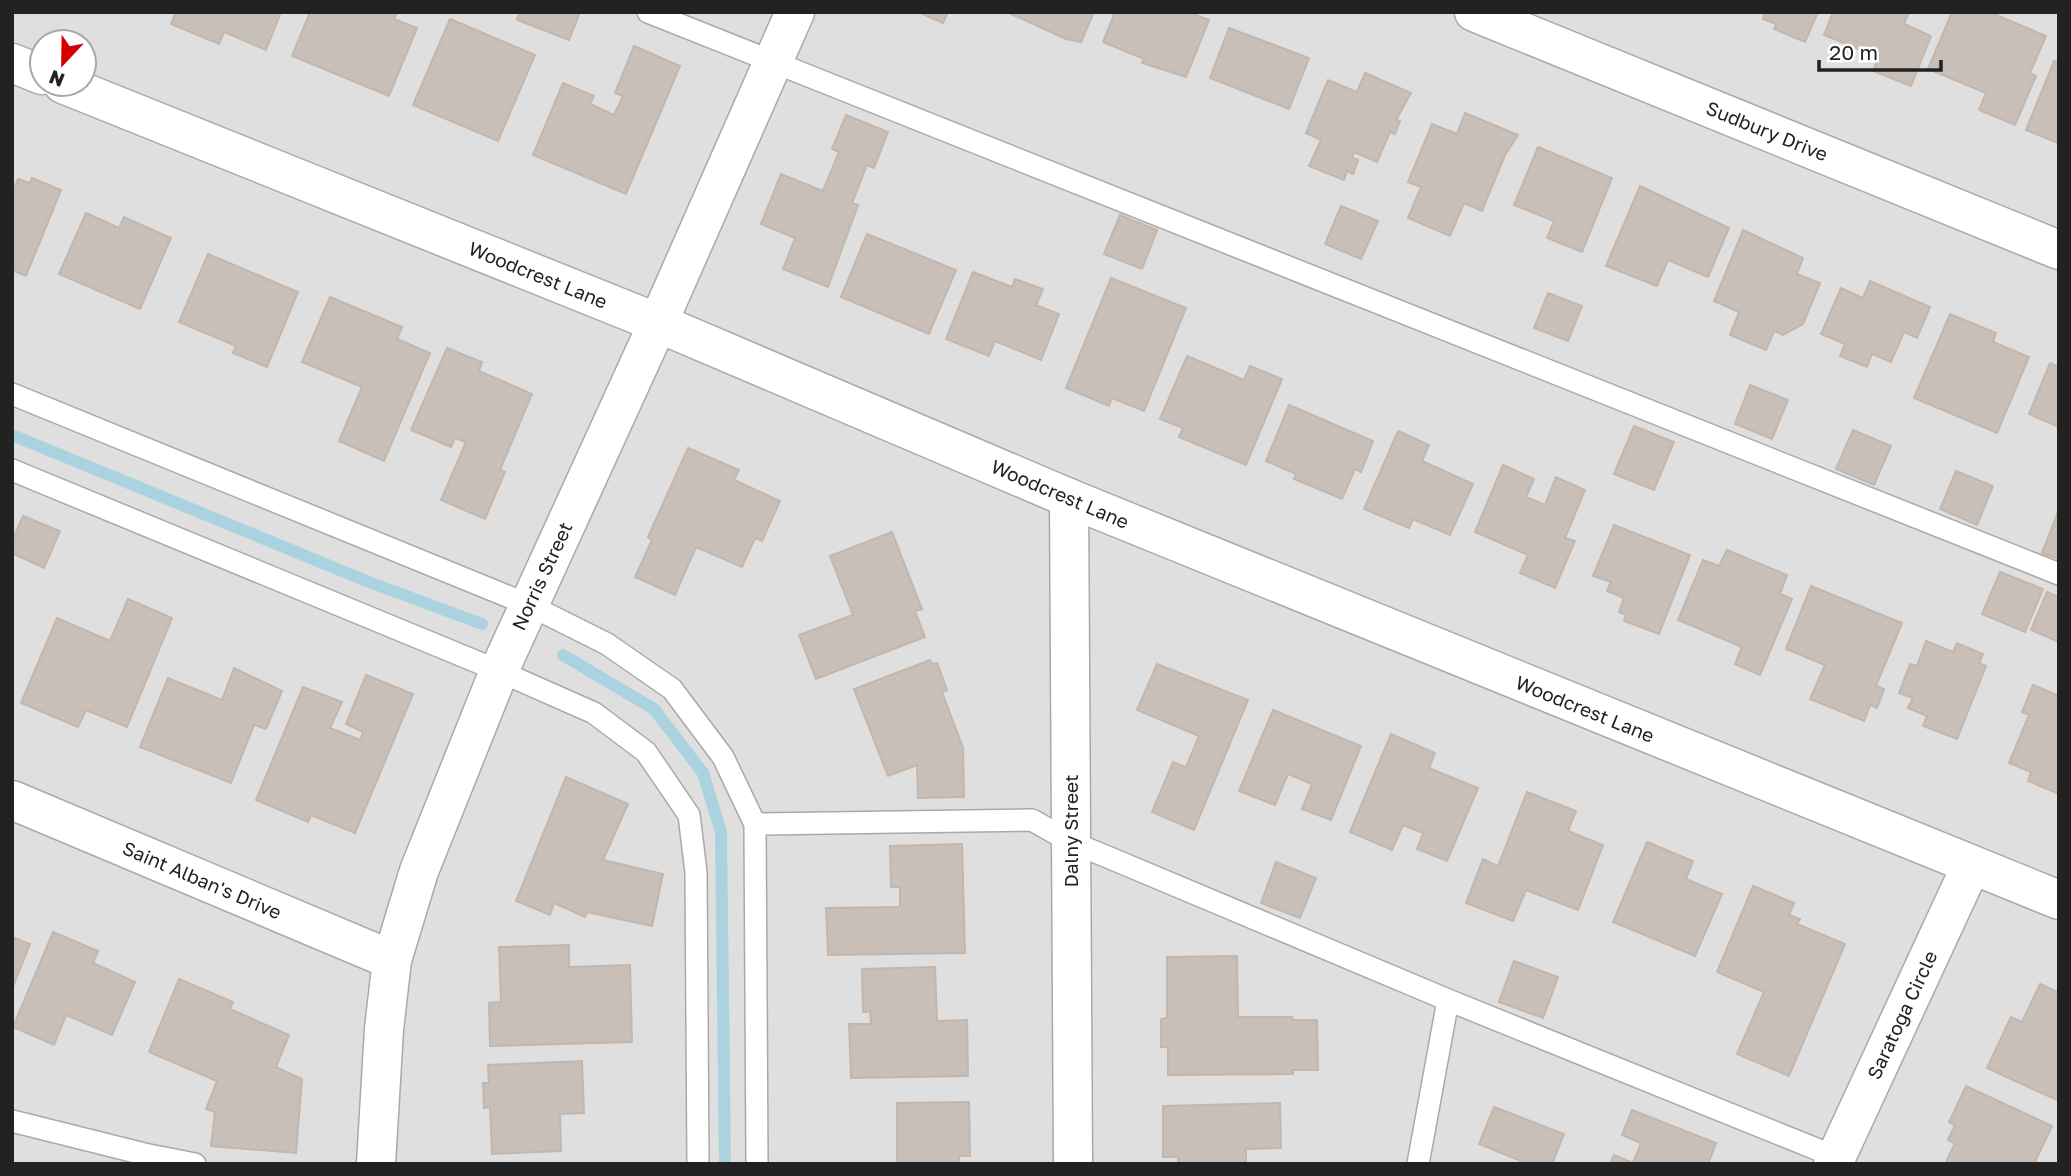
<svg xmlns="http://www.w3.org/2000/svg" width="2071" height="1176" viewBox="0 0 2071 1176" font-family="'Golos Text',sans-serif">
<rect width="100%" height="100%" fill="#f2efe9"/>
<path fill="#e0dfdf" fill-rule="evenodd" d="M12,12H2059V1164H12ZM42,42H84V84H42Z"/>
<g fill="none" stroke-linecap="round" stroke-linejoin="round">
<g stroke="#aad3df" stroke-width="12">
<path d="M12,435L369,582L482,624"/>
<path d="M563,655L654,709L703,773L721,832L725,1164"/>
</g>
</g>
<g fill="#c7bfb8" stroke="#c4b6ab" stroke-width="2">
<path d="M176,12H281L266,50L224,32L219,44L171,24Z"/>
<path d="M310,12H397L394,19L417,28L389,96L292,56Z"/>
<path d="M520,12H580L569,40L517,20Z"/>
<path d="M918,12H948L943,23Z"/>
<path d="M1007,12H1094L1081,42L1066,39Z"/>
<path d="M1115,12H1188L1209,20L1186,77L1142,63L1144,59L1103,42Z"/>
<path d="M1765,12H1818L1805,42L1774,29L1776,24L1763,19Z"/>
<path d="M1833,12H1909L1904,24L1931,36L1911,86L1873,71L1879,57L1824,35Z"/>
<path d="M1952,12H1989L2046,36L2030,73L2036,76L2015,125L1979,110L1986,93L1928,69Z"/>
<path d="M450,19L535,55L498,141L413,105Z"/>
<path d="M1229,28L1309,58L1289,109L1210,78Z"/>
<path d="M634,46L680,66L626,194L533,155L563,83L594,96L590,104L614,115L623,96L615,93Z"/>
<path d="M2054,61L2059,63L2058,143L2026,130Z"/>
<path d="M1365,73L1411,93L1396,120L1400,121L1395,134L1390,132L1377,162L1354,152L1352,157L1358,160L1353,174L1347,171L1344,180L1309,166L1321,140L1306,133L1328,80L1357,92Z"/>
<path d="M1465,113L1518,135L1505,155L1482,211L1464,203L1450,236L1408,218L1421,187L1408,182L1432,124L1457,134Z"/>
<path d="M846,115L888,132L874,168L867,165L852,203L858,205L828,287L783,269L795,238L761,224L781,174L823,191L839,152L832,149Z"/>
<path d="M1538,147L1612,178L1582,252L1547,238L1554,221L1514,205Z"/>
<path d="M32,178L61,190L26,276L12,270V184L16,185L18,179L30,183Z"/>
<path d="M1640,186L1729,228L1708,277L1668,260L1657,286L1606,266Z"/>
<path d="M1341,206L1378,221L1361,259L1325,244Z"/>
<path d="M86,213L119,228L124,217L171,238L140,309L59,274Z"/>
<path d="M1120,215L1157,230L1142,269L1104,254Z"/>
<path d="M1743,230L1803,258L1797,274L1820,283L1803,324L1783,335L1774,331L1766,350L1730,335L1739,312L1714,301Z"/>
<path d="M867,234L956,270L929,334L841,297Z"/>
<path d="M208,254L298,292L267,367L233,353L236,346L179,322Z"/>
<path d="M973,272L1012,287L1015,279L1043,289L1036,305L1059,314L1041,360L995,341L989,356L946,339Z"/>
<path d="M1111,278L1186,308L1144,411L1112,398L1109,406L1066,388Z"/>
<path d="M1870,281L1930,307L1917,338L1904,332L1891,362L1872,354L1867,367L1840,356L1845,344L1821,334L1841,288L1863,298Z"/>
<path d="M1548,293L1582,306L1568,341L1534,328Z"/>
<path d="M330,297L402,327L397,339L430,353L384,461L339,441L362,387L302,362Z"/>
<path d="M1950,314L1996,333L1993,342L2029,357L1997,433L1914,398Z"/>
<path d="M447,348L482,362L479,371L532,394L500,470L505,472L485,519L441,500L466,442L455,438L451,447L411,430Z"/>
<path d="M1187,356L1244,380L1250,366L1282,379L1246,465L1179,437L1183,428L1160,419Z"/>
<path d="M2050,363L2059,367V427L2029,414Z"/>
<path d="M1750,385L1788,400L1772,439L1735,424Z"/>
<path d="M1289,405L1373,441L1361,472L1355,469L1342,499L1294,479L1296,474L1266,461Z"/>
<path d="M1634,426L1674,442L1654,490L1614,474Z"/>
<path d="M1853,430L1891,446L1874,485L1836,469Z"/>
<path d="M1398,431L1429,445L1422,461L1473,484L1450,535L1413,519L1409,528L1364,509Z"/>
<path d="M688,448L739,470L734,480L780,501L762,541L755,538L742,567L696,547L675,595L635,577L652,540L648,537Z"/>
<path d="M1503,465L1534,479L1526,497L1545,505L1556,477L1585,490L1565,538L1575,541L1555,588L1520,573L1528,555L1475,532Z"/>
<path d="M1956,471L1993,486L1977,525L1940,509Z"/>
<path d="M2058,512H2059V559L2042,553Z"/>
<path d="M23,516L60,531L44,568L12,553V541Z"/>
<path d="M1614,525L1690,555L1659,634L1624,621L1626,615L1619,612L1624,598L1607,591L1611,582L1593,576Z"/>
<path d="M892,532L922,609L915,611L925,637L816,679L799,635L853,615L830,556Z"/>
<path d="M1727,550L1787,575L1780,594L1792,599L1760,675L1735,664L1742,647L1678,620L1703,560L1719,566Z"/>
<path d="M2000,572L2043,589L2025,632L1982,614Z"/>
<path d="M1811,586L1902,623L1876,686L1884,689L1877,708L1870,705L1864,721L1810,699L1825,665L1786,649Z"/>
<path d="M2047,592L2059,597V642L2031,630Z"/>
<path d="M128,599L172,618L127,727L86,710L78,727L21,703L57,618L110,641Z"/>
<path d="M1926,641L1953,652L1957,643L1983,654L1979,663L1986,666L1957,739L1923,726L1927,716L1908,708L1913,698L1899,693L1910,664L1917,666Z"/>
<path d="M930,660L932,664L937,663L947,690L942,692L963,748L964,797L918,798L917,765L888,776L854,689Z"/>
<path d="M1157,664L1248,700L1194,830L1152,812L1173,762L1186,767L1199,736L1137,710Z"/>
<path d="M234,668L282,691L266,729L254,725L231,783L140,747L168,678L222,700Z"/>
<path d="M366,675L413,694L355,833L311,815L308,822L256,800L303,687L342,702L330,728L360,740L363,732L346,724Z"/>
<path d="M2033,685L2059,696V794L2028,781L2031,772L2009,763L2029,715L2022,712Z"/>
<path d="M1273,710L1361,746L1331,820L1302,809L1312,784L1288,774L1275,805L1239,791Z"/>
<path d="M1391,734L1435,753L1429,768L1478,788L1447,861L1417,849L1423,833L1403,825L1392,850L1350,832Z"/>
<path d="M566,777L628,804L603,860L663,874L652,926L587,912L585,917L554,903L550,915L516,901Z"/>
<path d="M1527,792L1576,811L1568,831L1603,845L1578,910L1526,890L1513,921L1466,903L1483,859L1498,866Z"/>
<path d="M1647,842L1693,861L1686,879L1722,894L1695,956L1613,922Z"/>
<path d="M962,844L965,953L828,955L826,908L900,907V887H891L890,846Z"/>
<path d="M1276,862L1316,878L1300,918L1261,903Z"/>
<path d="M1753,886L1794,903L1789,915L1800,919L1797,924L1845,944L1789,1076L1737,1054L1764,992L1717,972Z"/>
<path d="M53,932L98,951L93,963L135,982L112,1035L66,1015L54,1045L13,1027Z"/>
<path d="M12,937L30,944L12,989Z"/>
<path d="M569,945V967L630,965L632,1042L490,1046L489,1003L501,1002L499,947Z"/>
<path d="M1237,956L1238,1017H1292L1293,1020H1317L1318,1070H1293V1074L1168,1075V1047H1161V1019L1167,1018V957Z"/>
<path d="M1514,961L1558,977L1543,1018L1499,1002Z"/>
<path d="M935,967L937,1021L967,1020L968,1076L851,1078L849,1024H871L870,1011L863,1012L862,969Z"/>
<path d="M179,979L233,1002L230,1009L289,1035L276,1067L302,1079L296,1153L211,1146L215,1112L206,1109L217,1081L149,1052Z"/>
<path d="M2040,984L2059,993V1101L1987,1068L2011,1017L2022,1022Z"/>
<path d="M582,1061L584,1113L560,1114L561,1151L492,1154L490,1107L484,1108L483,1083H489L488,1065Z"/>
<path d="M1966,1086L2052,1126L2034,1164H1945L1955,1143L1948,1140L1955,1125L1949,1122Z"/>
<path d="M969,1102L970,1156H959V1164H897V1103Z"/>
<path d="M1280,1103L1281,1148L1246,1149V1164H1178V1157H1163V1106Z"/>
<path d="M1494,1107L1564,1134L1552,1164H1528L1479,1144Z"/>
<path d="M1632,1110L1716,1143L1708,1164L1697,1162L1696,1164H1610L1614,1155L1633,1163L1641,1143L1622,1135Z"/>
</g>
<g fill="none" stroke-linecap="round" stroke-linejoin="round">
<defs>
<g id="service">
<path d="M648,12L2059,574"/>
<path d="M12,394L529,605L607,644L672,689L723,757L755,824L757,1164"/>
<path d="M12,470L499,671L594,713L646,752L689,815L696,872L698,1164"/>
<path d="M755,824L1032,820L1071,842L1110,858L1448,1000L1836,1157"/>
<path d="M12,1121L144,1154L195,1164"/>
<path d="M1418,1164L1448,1000"/>
</g>
<g id="minor">
<path d="M1474,12L2059,250"/>
<path d="M12,63L42,75"/>
<path d="M63,84L658,323L1069,498L2059,900"/>
<path d="M1069,498L1073,1164"/>
<path d="M12,800L392,960"/>
<path d="M376,1164L384,1029L392,960L419,871L499,671L658,323L795,12"/>
<path d="M1833,1164L1971,866"/>
</g>
</defs>
<use href="#service" stroke="#a9a9a9" stroke-width="24"/>
<use href="#minor" stroke="#a9a9a9" stroke-width="41"/>
<use href="#service" stroke="#fff" stroke-width="21"/>
<use href="#minor" stroke="#fff" stroke-width="38"/>
</g>
<g text-anchor="middle" stroke-width="5" stroke-linejoin="round" paint-order="stroke">
<g font-size="19" fill="#222" stroke="#fff">
<text transform="translate(1767 131) rotate(22)" y="7">Sudbury Drive</text>
<text transform="translate(538 275) rotate(22)" y="7">Woodcrest Lane</text>
<text transform="translate(1060 494) rotate(23)" y="7">Woodcrest Lane</text>
<text transform="translate(542 576) rotate(-65)" y="7">Norris Street</text>
<text transform="translate(1585 709) rotate(22)" y="7">Woodcrest Lane</text>
<text transform="translate(1071 831) rotate(-90)" y="7">Dalny Street</text>
<text transform="translate(202 880) rotate(23)" y="7">Saint Alban's Drive</text>
<text transform="translate(1902 1015) rotate(-65)" y="7">Saratoga Circle</text>
</g>
</g>
<rect width="2071" height="1176" fill="none" stroke="#222222" stroke-width="28"/>
<g transform="translate(63 63) rotate(202)"><circle r="33" fill="#ffffff" stroke="#a7a7a7" stroke-width="2"/>
<path d="M0-5L12 26L0 18L-12 26Z" fill="#d40000"/>
<text y="-10" font-size="19" font-weight="bold" text-anchor="middle" fill="#222222">N</text>
</g>
<path d="M1819 60v10h122v-10" fill="none" stroke="#222222" stroke-width="3.5"/>
<text x="1829" y="60" font-size="21" fill="#222222" stroke="#ffffff" stroke-width="5" paint-order="stroke">20 m</text>
</svg>
